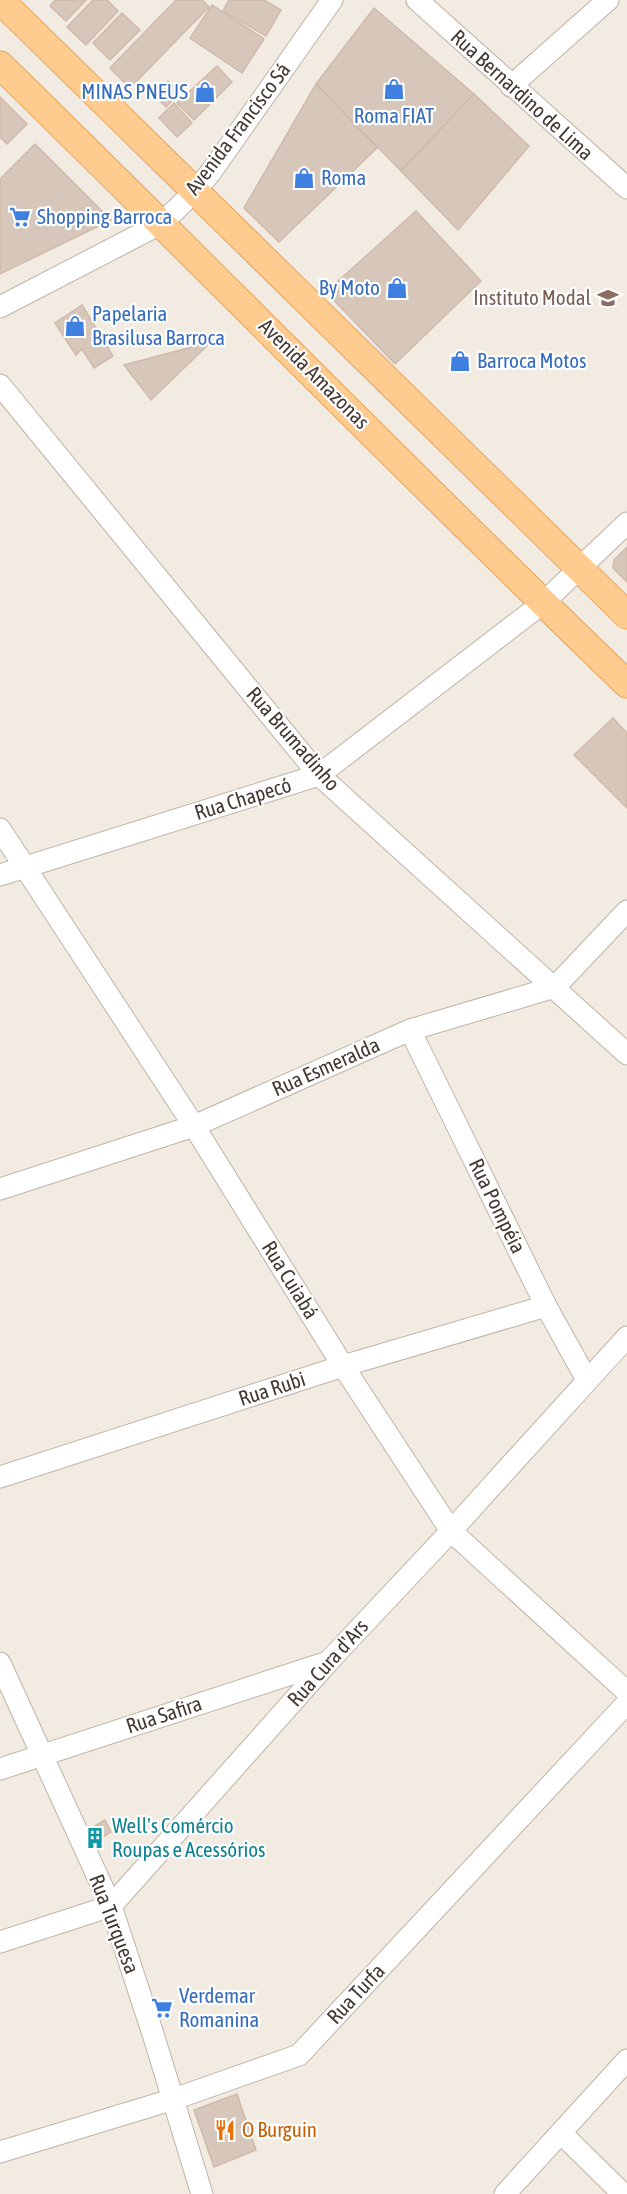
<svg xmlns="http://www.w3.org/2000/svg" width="627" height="2194" viewBox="0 0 627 2194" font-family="'Asap Condensed',sans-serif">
<rect width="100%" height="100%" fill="#f2ebe2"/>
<g fill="#d7c7bb" stroke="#cfbaab" stroke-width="1.5">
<path d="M55,0H86L66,21L50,6Z"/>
<path d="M93,0H107L118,11L86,45L67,27Z"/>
<path d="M176,0H202L209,7L130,88L110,68Z"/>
<path d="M229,0H264L281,10L266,36L223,11Z"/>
<path d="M212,5L264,39L242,73L190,38Z"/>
<path d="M374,8L474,94L401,171L316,84Z"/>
<path d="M122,13L140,30L110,60L93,43Z"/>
<path d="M217,66L232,82L194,120L177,103Z"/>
<path d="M168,81L180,92L166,107L154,95Z"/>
<path d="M316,84L377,148L279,242L244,208Z"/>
<path d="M474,94L529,146L458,230L401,171Z"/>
<path d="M0,97L27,124L7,144L0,137Z"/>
<path d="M174,103L192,123L177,137L159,118Z"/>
<path d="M35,144L111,220L0,274V179Z"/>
<path d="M416,211L481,281L395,364L326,292Z"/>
<path d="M82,305L113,356L94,368L82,349L76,355L55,323Z"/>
<path d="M211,342L151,400L124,365Z"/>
<path d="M627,547V582L613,568L614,560Z"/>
<path d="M613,718L627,733V808L574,755Z"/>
<path d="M105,1820L111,1832L92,1844L86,1831Z"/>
<path d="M237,2094L256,2150L214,2167L194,2110Z"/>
</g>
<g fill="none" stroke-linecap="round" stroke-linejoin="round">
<defs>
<g id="minor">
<path d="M417,0L627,188"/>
<path d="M511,86L608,0"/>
<path d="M0,307L162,223L194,192L211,172L332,0"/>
<path d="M0,385L319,775L627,1054"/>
<path d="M0,829L194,1126L343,1366L451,1531L627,1692"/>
<path d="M0,875L319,775L543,603L627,523"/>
<path d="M410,1030L546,1306L587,1380"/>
<path d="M0,1189L194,1126L410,1030L555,987L627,911"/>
<path d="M0,1477L343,1366L546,1306"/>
<path d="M0,1663L111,1906L153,2034L202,2194"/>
<path d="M0,1769L328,1662"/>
<path d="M0,1942L111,1906L328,1662L451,1531L627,1337"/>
<path d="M561,2133L623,2194"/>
<path d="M0,2152L174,2099L299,2055L627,1703"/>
<path d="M505,2194L627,2060"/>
</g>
<g id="major">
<path d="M0,0L627,615"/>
<path d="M0,65C210,270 416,481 627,684"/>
</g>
</defs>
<use href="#minor" stroke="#c0b3a8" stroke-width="23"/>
<use href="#major" stroke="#e7a45b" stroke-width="29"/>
<use href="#minor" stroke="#fff" stroke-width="21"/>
<use href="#major" stroke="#ffcb8e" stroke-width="27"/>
</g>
<defs>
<symbol id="shop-bare" viewBox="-9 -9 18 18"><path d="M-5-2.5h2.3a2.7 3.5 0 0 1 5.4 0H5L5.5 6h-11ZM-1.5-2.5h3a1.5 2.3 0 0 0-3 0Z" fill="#3f7fe0" stroke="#fff" stroke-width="2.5" paint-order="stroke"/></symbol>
<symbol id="supermarket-bare" viewBox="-9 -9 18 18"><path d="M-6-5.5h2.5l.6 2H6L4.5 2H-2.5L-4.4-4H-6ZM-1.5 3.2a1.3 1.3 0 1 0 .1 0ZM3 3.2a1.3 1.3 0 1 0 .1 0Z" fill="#3f7fe0" stroke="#fff" stroke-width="2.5" paint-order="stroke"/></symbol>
<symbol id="university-bare" viewBox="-9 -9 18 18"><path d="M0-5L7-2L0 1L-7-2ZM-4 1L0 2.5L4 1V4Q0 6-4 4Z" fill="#8d6e63" stroke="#fff" stroke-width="2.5" paint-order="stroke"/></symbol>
<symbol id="building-bare" viewBox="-9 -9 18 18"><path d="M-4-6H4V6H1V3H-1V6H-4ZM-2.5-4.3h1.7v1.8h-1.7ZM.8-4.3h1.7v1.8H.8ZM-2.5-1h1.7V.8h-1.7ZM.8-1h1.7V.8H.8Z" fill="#0f9aa8" stroke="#fff" stroke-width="2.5" paint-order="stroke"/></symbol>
<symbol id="restaurant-bare" viewBox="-9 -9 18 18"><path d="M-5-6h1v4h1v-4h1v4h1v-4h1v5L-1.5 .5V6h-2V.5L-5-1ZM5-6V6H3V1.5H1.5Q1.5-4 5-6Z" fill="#e8710a" stroke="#fff" stroke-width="2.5" paint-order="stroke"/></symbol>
</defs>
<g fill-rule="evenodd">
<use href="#shop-bare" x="379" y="74" width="30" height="30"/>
<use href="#shop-bare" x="190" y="77" width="30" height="30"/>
<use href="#shop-bare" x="289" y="163" width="30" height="30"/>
<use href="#supermarket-bare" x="5" y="202" width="30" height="30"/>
<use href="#shop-bare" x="382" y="273" width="30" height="30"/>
<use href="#university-bare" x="593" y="283" width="30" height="30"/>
<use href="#shop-bare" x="60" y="311" width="30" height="30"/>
<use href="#shop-bare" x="445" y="346" width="30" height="30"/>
<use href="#building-bare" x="80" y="1823" width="30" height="30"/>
<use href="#supermarket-bare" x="147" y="1993" width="30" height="30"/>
<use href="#restaurant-bare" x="210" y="2115" width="30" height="30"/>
</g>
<g text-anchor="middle" stroke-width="4.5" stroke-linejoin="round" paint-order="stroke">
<g font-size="21" fill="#366cbe" stroke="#fff" text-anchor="start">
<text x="188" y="99" text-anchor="end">MINAS PNEUS</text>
<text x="394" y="123" text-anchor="middle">Roma FIAT</text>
<text x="321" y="185">Roma</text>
<text x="37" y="224">Shopping Barroca</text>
<text x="380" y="295" text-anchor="end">By Moto</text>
<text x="92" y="321">Papelaria<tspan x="92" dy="24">Brasilusa Barroca</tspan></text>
<text x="477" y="368">Barroca Motos</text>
<text x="179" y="2003">Verdemar<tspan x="179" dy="24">Romanina</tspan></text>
</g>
<g font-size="21" fill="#443a33" stroke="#fff">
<text transform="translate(522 95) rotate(42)" y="7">Rua Bernardino de Lima</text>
<text transform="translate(238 129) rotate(-53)" y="7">Avenida Francisco Sá</text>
<text transform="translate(314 374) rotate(45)" y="7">Avenida Amazonas</text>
<text transform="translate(293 739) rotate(49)" y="7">Rua Brumadinho</text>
<text transform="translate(243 799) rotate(-17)" y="7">Rua Chapecó</text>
<text transform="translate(326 1067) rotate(-24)" y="7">Rua Esmeralda</text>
<text transform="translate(497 1206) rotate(64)" y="7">Rua Pompéia</text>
<text transform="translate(290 1280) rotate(58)" y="7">Rua Cuiabá</text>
<text transform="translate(272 1389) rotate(-18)" y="7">Rua Rubi</text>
<text transform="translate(328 1663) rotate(-48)" y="7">Rua Cura d'Ars</text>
<text transform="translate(164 1715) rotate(-18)" y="7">Rua Safira</text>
<text transform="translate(114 1924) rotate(69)" y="7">Rua Turquesa</text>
<text transform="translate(356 1994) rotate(-47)" y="7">Rua Turfa</text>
</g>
<g font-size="21" fill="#785e54" stroke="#fff" text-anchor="end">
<text x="591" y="305">Instituto Modal</text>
</g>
<g font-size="21" fill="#0d838f" stroke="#fff" text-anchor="start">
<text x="112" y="1833">Well's Comércio<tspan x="112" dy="24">Roupas e Acessórios</tspan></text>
</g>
<g font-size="21" fill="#c56008" stroke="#fff" text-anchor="start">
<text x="242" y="2137">O Burguin</text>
</g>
</g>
</svg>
